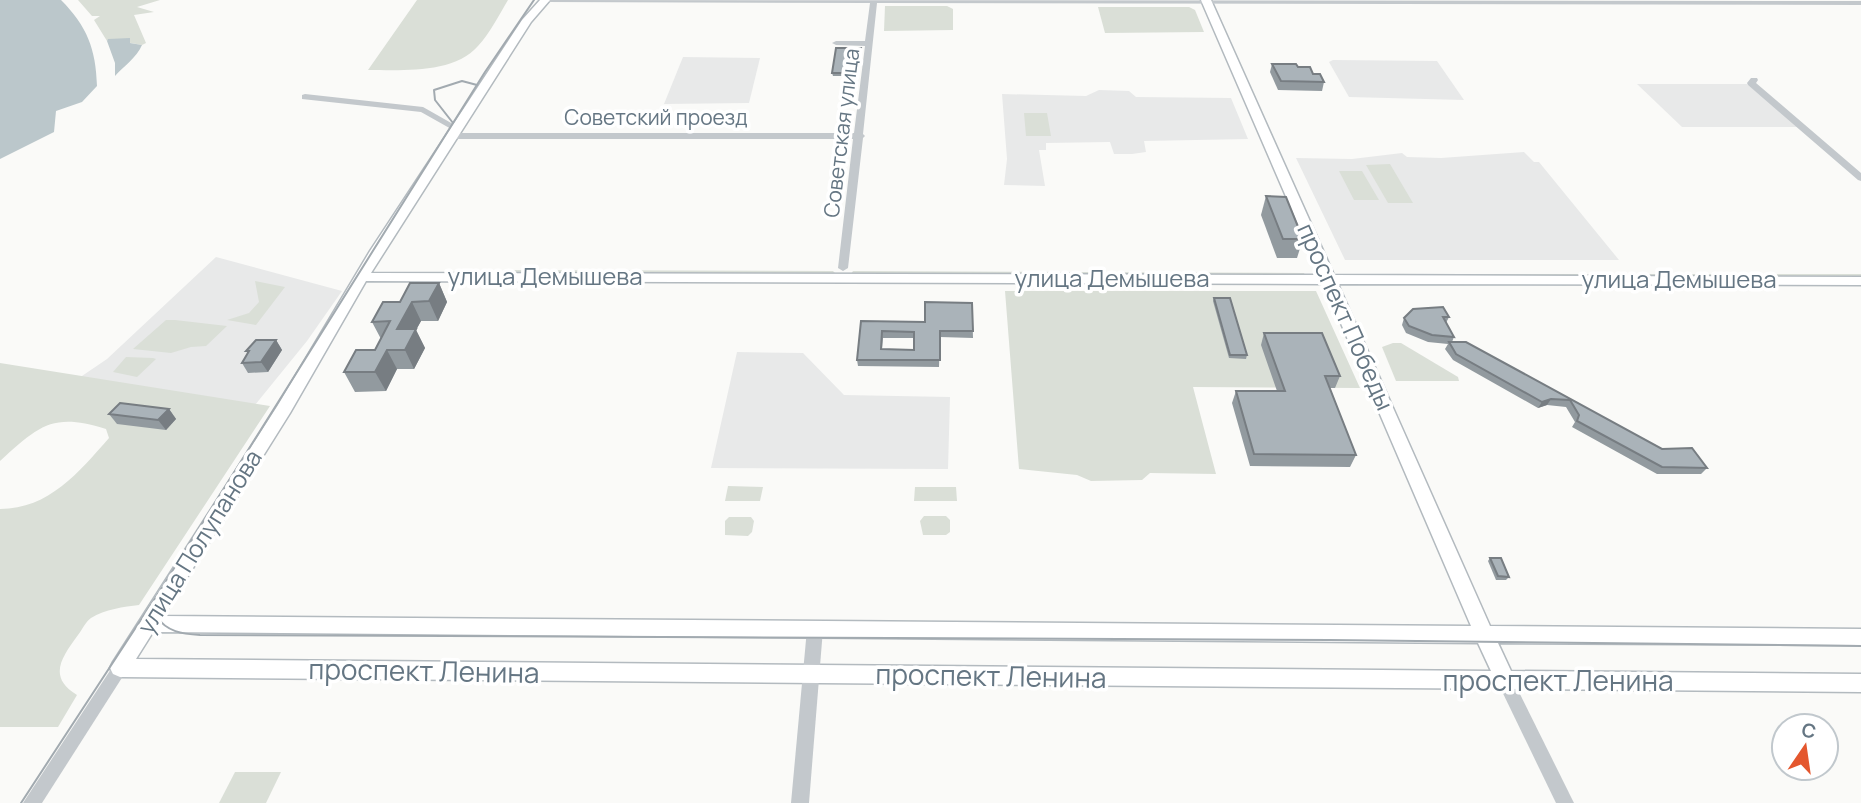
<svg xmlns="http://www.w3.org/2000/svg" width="1861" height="803" viewBox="0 0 1861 803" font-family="Manrope,sans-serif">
<rect width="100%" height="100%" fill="#fafaf8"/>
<g fill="#e8e9e9">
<path d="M683,57L760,58L749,103L664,104Z"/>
<path d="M1333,60L1437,61L1464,100L1349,97L1329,62Z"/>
<path d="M1637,84H1747L1799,127H1682Z"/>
<path d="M1099,90L1129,91L1136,97L1231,98L1248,139L1144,141L1146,152L1132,154H1114L1110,142L1046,143V150H1039L1045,186L1004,185L1007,159L1002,94L1086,96Z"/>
<path d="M1524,152L1534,162H1539L1619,260H1345L1296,158L1352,159L1402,153L1407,157L1441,158Z"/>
<path d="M216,257L342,291L307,341L251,410L79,378L107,359Z"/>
<path d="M737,352L803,353L844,395L950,397L948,469L711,468Z"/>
</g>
<g fill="#dadfd7">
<path d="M78,0H160L137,7L154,12L134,15L146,43L142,45L109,39L107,41L94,20L100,16H92Z"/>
<path d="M417,0H508C499,15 490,33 478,46C454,74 401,70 368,70Z"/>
<path d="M885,6H947L953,9V30L884,31Z"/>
<path d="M1098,7H1189L1195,10L1204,32L1105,33Z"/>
<path d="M1024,113H1047L1051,136H1026Z"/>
<path d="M1390,164L1413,203H1388L1366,165Z"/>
<path d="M1339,171H1362L1379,200H1354Z"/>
<path d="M505,270L833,271L835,273H502Z"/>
<path d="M853,271L1304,273L1306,277L851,274Z"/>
<path d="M1352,274H1861V277H1354Z"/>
<path d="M255,281L285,287L256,325L227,320L249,313L259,302Z"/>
<path d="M1005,291H1316L1360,388L1193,387L1216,474L1150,473L1142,480L1091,481L1077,475L1019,469Z"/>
<path d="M166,320H175L227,326L206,346L191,347L171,353L133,349Z"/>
<path d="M1393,343H1401L1458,377L1459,381H1396L1382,347Z"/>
<path d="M126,357L153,358L156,359L137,377L113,372Z"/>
<path d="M0,363L270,406L139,605C124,607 105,609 91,618C86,621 82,630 78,635C62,657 47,677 77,695L58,727H0V509C49,509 79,472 109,438L106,429C52,412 39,426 0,461Z"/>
<path d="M728,486L763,487L760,501H725Z"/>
<path d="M915,487H956L957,501H914Z"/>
<path d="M924,516H946L950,520V532L946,535H923L920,521Z"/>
<path d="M729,517H751L754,521L752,532L748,536L725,535V521Z"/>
<path d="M235,772H281L266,803H219Z"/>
</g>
<g fill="#bbc7cb">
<path d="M0,0H61C87,26 96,49 97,86L82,102L56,111L54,132L0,159Z"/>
<path d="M130,38V43L142,45C137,57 123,67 115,76V63L107,41L108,39Z"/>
</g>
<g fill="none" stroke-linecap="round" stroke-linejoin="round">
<defs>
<path id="secondary" d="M540,0H550L531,22L371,273L1320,275L1201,0H1211L1334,275L1861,277V285L1338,284L1490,626L1861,629V645L1498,643L1511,671L1861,674V692L120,677L113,674L110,668L113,662L278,405L370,251L522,20ZM366,281L1324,284L1471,626L163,616L290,413ZM153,632L1478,643L1491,671L136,659Z"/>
</defs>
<use href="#secondary" stroke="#b3babf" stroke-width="3"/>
<g fill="#c3c8cc" fill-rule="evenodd">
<path d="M541,0L1861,1V5L877,3L863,134L865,136L863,138L848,268L843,271L838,268L853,139H451L446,136L451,133H854L865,46L836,45L832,43L836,41H865L870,3L545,2Z"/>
<path d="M1751,78H1757L1758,80L1756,83L1861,173V181L1858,180L1748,85L1747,83Z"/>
<path d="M305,94L423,107L460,128L453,130L421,112L302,99V95Z"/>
<path d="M815,623L820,624L823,629L809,803H791L807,629L810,624Z"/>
<path d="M120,661L125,663L128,668L125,673L42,803H23L115,663Z"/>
<path d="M1505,674L1511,676L1574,803H1556L1497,681L1499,676Z"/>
</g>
<use href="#secondary" fill="#fff" fill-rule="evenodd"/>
<g stroke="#a2aab0" stroke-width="2">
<path d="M453,123L435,100L434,90L462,81L477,85"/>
<path d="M161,589L156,616C167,632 182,634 200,635L1330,640L1861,646"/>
<path d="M21,803L161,589L485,72L534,0"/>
</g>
</g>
<g fill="#929a9f" fill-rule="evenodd">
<path d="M861,51L858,76H833L832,73Z"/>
<path d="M1272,64L1298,67L1313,74L1324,82L1322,91L1278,90L1270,72Z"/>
<path d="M1266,196L1303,239L1297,258H1277L1261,215Z"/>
<path d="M439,283L447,302L438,321H421L416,330L425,348L414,369H397L386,391L355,392L344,372L375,350L381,339L372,322L400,302Z"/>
<path d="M1214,298L1247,355L1246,359L1229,358L1213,301Z"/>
<path d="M972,303L973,338L940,337L939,367L858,366L857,360L861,321L925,322ZM883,338H914V350L882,349Z"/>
<path d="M1449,317L1446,323L1454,337L1452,342H1466L1662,449L1707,468L1701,474H1657L1572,427L1575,422L1566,407L1547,405L1538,408L1453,360L1445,349L1448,344L1428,342L1406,333L1402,325L1404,318Z"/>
<path d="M1264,333L1340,376L1335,388H1330L1356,455L1350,467L1250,466L1232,403L1236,391H1277L1261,345Z"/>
<path d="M276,340L282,350L268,372L248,373L242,363L248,354L246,351Z"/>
<path d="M169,409L176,419L166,430L117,424L109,414Z"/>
<path d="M1490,558L1509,577L1506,580H1496L1488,561Z"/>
</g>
<g fill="#777d82">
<path d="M439,283L447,302L438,321L429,301Z"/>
<path d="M412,302L421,321L416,330L425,348L414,369L405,350L397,329Z"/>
<path d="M276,340L282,350L268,372L261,362Z"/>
<path d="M387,350L397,369L386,391L375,372Z"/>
<path d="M1551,399L1547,405L1538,408L1542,402Z"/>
<path d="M169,409L176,419L166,430L158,420Z"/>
</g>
<g fill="#aab3b9" stroke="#777d82" stroke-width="2" fill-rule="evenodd">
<path d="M836,48H861L858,73H832Z"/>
<path d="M1272,64H1296L1298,67H1310L1313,74H1320L1324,82L1281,81Z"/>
<path d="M1266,196L1286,197L1303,239H1283Z"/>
<path d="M410,283H439L429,301L412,302L397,329H416L405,350H387L375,372H344L356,350H375L390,321L372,322L383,302H400Z"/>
<path d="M1214,298H1230L1247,355H1230Z"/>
<path d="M925,302L972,303L973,331H940V360H857L861,321L925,322ZM882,331L914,332V350L881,349Z"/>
<path d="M1443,307L1449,317H1443L1454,337L1432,335L1409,326L1404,318L1413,309Z"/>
<path d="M1264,333H1322L1340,376H1325L1356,455L1254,454L1236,391H1285Z"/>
<path d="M256,340H276L261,362L242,363L249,351H246Z"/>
<path d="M1449,342H1466L1662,449L1692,448L1707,468L1662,467L1577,421L1579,415L1570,400L1551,399L1542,402L1456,354Z"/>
<path d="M120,403L169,409L158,420L109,414Z"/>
<path d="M1490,558H1501L1509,577L1498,576Z"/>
</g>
<g text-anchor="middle" stroke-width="7" stroke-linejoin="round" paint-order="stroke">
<g font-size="21" fill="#657683" stroke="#fff">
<text x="656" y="125">Советский проезд</text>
<text transform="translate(842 133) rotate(-83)" y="7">Советская улица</text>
</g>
<g font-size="24" fill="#657683" stroke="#fff">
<text x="545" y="285">улица Демышева</text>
<text x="1112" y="287">улица Демышева</text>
<text x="1679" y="288">улица Демышева</text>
<text transform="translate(1345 317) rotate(66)" y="8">проспект Победы</text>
<text transform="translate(200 542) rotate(-58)" y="8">улица Полупанова</text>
</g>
<g font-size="28" fill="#657683" stroke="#fff">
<text transform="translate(424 671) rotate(1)" y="10">проспект Ленина</text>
<text transform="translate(991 676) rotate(1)" y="10">проспект Ленина</text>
<text x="1558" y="691">проспект Ленина</text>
</g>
</g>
<g transform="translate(1805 747) rotate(13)"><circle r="33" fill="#ffffff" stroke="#c1c8cd" stroke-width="2"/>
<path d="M0-5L12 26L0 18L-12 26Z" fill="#e4572e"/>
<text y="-10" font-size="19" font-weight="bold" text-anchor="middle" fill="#657683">С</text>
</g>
</svg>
